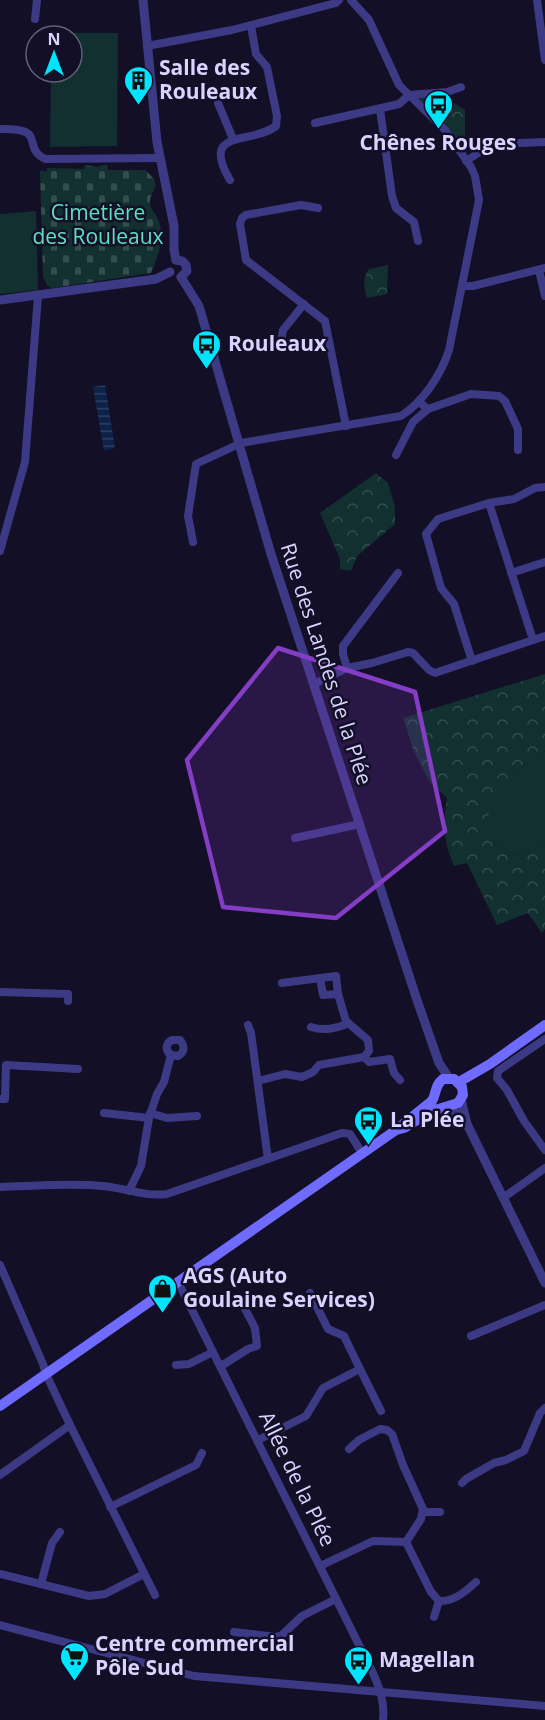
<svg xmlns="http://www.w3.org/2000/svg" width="545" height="1720" viewBox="0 0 545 1720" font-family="'Open Sans',sans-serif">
<defs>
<pattern id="forest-crowns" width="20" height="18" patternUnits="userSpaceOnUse" patternTransform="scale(1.5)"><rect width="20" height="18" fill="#12302f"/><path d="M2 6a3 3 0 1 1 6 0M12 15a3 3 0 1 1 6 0" fill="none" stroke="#344d4e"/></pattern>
<pattern id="cemetery-stones" width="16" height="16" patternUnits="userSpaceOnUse" patternTransform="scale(1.5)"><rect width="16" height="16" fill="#12302f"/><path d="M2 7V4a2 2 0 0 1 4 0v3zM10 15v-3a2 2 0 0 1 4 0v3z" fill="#344d4e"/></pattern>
<pattern id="water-rules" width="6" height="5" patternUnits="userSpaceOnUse" patternTransform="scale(1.5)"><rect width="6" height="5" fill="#0c2248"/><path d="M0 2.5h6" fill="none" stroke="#2f4163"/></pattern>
</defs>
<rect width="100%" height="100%" fill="#130f26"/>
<g fill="#12302f">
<path d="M51,33H118L117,146L50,147L51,72H72V36H51Z"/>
<path d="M36,211L38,290L0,294V214Z"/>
<path d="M545,751V846L516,855L495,844L483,822L518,769Z"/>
</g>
<g fill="url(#forest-crowns)">
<path d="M442,97C449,103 458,104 465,110V146L458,145L419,101L421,98Z"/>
<path d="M388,265L387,294L367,298C364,288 362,278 369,269Z"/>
<path d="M376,473L388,483L395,507V524L357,556L351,571L340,569V559L320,513Z"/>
<path d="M545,674V751L518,769L484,822L495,844L516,855L545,846V929L542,933L528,913L497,925L467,863L454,866C443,840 443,826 447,798L430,782L414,752L403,718Z"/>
</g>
<path fill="url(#cemetery-stones)" d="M107,164L108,170H145C165,187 151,187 150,202C150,209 155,213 158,219C166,238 158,256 151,273L52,288L47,285L43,276L40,171H47V168L84,169L85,165L97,167Z"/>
<path fill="url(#water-rules)" d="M105,385L115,448L104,451L93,387Z"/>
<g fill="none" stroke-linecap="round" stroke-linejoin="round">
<g stroke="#3d3a85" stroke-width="8">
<path d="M537,0L545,60"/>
<path d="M35,19L37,0"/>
<path d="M147,46L232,30L336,3L339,0"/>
<path d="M218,103L233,139"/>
<path d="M380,109L392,196L396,208L414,222L418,241"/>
<path d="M315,123L399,104L409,95L447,92L461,87"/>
<path d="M0,129C49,128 20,146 45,159L159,158"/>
<path d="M466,161L492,144L545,142"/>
<path d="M230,180C199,128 252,145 276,126L277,116L267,67L256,54L251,26"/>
<path d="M318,208L301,205L246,215L242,218L240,224L246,260L325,321L346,426"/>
<path d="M539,270L545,296"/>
<path d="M462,286H473L545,268"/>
<path d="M280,348L283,330L304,304"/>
<path d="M419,402L428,409L471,394L499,396L505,401L518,429V450"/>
<path d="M396,455L413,422L428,409"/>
<path d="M545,487L535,488L514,499L489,503L533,640L545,636"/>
<path d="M193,542L188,516L196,464L241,443L401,416C423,402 441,375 449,350L479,200L475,176L471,167L445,130L399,85L369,20L351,0"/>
<path d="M0,551L25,462L38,296"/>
<path d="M511,573L545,562"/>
<path d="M472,661L454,604L441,588L426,534L438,519L489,503"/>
<path d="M347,668L343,654V646L398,573"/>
<path d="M314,684L347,668L372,663L408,652L413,653L429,670L435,673L533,640"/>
<path d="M295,838L360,824"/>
<path d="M320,978L323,995L338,994"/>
<path d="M0,992L68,994V1001"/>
<path d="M248,1025L251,1033L268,1159"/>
<path d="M311,1027C323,1031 337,1029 348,1023"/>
<path d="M545,1039L498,1071L497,1078L507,1090L524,1121L545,1150"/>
<path d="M364,1057L369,1062L390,1059L394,1073L400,1080"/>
<path d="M258,1081L285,1074L302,1077L313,1072L319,1065L364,1057L369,1051L368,1040L346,1021L338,994L336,976L282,983"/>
<path d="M0,1099H5L6,1065L78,1069"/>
<path d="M104,1113L149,1118"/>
<path d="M150,1113L167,1118L197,1116"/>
<path d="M0,1187C34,1186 69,1183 103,1186C125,1188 145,1197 167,1194L342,1133L350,1134L362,1153"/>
<path d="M129,1191L141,1166L149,1118L157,1094L164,1082L171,1055C165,1050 165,1044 172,1040H180C185,1046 185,1052 178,1056L171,1055"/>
<path d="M503,1198L545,1168"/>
<path d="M0,1265L43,1364L46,1374L70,1425L155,1595"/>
<path d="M178,1282L371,1669C379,1686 385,1701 383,1720"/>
<path d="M471,1336L545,1305"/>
<path d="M176,1365L189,1364L213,1352"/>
<path d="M221,1366L248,1349L257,1346L255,1328L245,1309"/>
<path d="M360,1369L381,1411"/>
<path d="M258,1440L306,1416L323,1388L360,1369L344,1336L328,1329L310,1293"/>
<path d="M0,1475L70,1425"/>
<path d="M462,1483L466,1479L494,1463L506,1460L524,1451L540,1413L545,1408"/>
<path d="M110,1507L196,1465L202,1453"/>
<path d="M423,1512H440"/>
<path d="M406,1542L431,1592L439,1601C454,1602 466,1591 476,1582"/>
<path d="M320,1566L373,1541L406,1542L421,1519L423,1509L403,1465L392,1434L387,1430L380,1429L359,1440L349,1449"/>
<path d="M0,1574L89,1596L105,1594L144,1574"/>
<path d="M41,1584L52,1543L60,1532"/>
<path d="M434,1617L439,1601"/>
<path d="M0,1625L194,1676L545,1706"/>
<path d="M234,1632L276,1637L282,1635L302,1616L336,1599"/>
</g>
<g stroke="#3d3a85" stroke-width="9">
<path d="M143,0L157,142L174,226V250L176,260"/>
<path d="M176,260L182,261L186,265L187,271L181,277"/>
<path d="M181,277L199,306L271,554L417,1000L439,1063L449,1078"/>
<path d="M0,300L156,279L170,272"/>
<path d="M461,1099L467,1124L545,1283"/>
<path d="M450,1107L467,1124"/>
</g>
<g stroke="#6f6bff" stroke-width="10">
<path d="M459,1082L490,1064L545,1025"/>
<path d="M0,1406L396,1130L432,1101C437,1093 434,1086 443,1079H454L462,1087L463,1095L458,1103L432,1111L404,1128L396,1130"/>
</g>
</g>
<path fill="#843dc5" fill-opacity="0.2" stroke="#843dc5" stroke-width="4.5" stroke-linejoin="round" d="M278,648L415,692L445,831L336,918L223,907L187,760Z"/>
<defs>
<symbol id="building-pin" viewBox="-11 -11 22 30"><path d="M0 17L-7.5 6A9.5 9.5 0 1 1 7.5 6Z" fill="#00e5ff" stroke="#130f26"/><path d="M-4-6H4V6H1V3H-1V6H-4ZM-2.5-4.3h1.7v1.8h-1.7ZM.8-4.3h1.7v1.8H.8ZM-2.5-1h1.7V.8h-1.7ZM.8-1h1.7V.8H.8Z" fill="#111"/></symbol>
<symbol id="bus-pin" viewBox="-11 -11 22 30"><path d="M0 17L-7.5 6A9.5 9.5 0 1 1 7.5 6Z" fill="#00e5ff" stroke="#130f26"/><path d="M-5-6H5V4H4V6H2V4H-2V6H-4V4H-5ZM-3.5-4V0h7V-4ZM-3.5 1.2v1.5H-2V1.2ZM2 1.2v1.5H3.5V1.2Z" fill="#111"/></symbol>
<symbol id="shop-pin" viewBox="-11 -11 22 30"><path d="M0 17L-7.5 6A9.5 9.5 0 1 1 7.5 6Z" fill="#00e5ff" stroke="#130f26"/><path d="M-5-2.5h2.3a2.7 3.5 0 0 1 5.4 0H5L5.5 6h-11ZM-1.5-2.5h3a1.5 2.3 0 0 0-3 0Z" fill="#111"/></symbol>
<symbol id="supermarket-pin" viewBox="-11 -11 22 30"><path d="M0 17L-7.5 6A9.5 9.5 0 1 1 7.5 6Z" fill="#00e5ff" stroke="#130f26"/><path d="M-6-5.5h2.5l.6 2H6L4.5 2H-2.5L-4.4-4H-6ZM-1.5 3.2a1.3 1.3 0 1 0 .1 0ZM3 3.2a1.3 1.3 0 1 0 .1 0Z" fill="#111"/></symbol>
</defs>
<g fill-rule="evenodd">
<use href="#building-pin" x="122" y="64" width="33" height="45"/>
<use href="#bus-pin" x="422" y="88" width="33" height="45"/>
<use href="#bus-pin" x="190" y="328" width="33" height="45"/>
<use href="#bus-pin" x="352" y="1104" width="33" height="45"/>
<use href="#shop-pin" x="146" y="1272" width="33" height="45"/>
<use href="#supermarket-pin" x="58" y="1640" width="33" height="45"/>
<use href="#bus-pin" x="342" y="1644" width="33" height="45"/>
</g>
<g text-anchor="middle" stroke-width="5" stroke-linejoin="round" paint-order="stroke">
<g font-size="21" font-weight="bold" fill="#d9d4ff" stroke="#130f26" text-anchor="start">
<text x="159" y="75">Salle des<tspan x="159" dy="24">Rouleaux</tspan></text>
<text x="438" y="150" text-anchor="middle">Chênes Rouges</text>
<text x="228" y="351">Rouleaux</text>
<text x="390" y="1127">La Plée</text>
<text x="183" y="1283">AGS (Auto<tspan x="183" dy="24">Goulaine Services)</tspan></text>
<text x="95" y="1651">Centre commercial<tspan x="95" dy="24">Pôle Sud</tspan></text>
<text x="379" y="1667">Magellan</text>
</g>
<g font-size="21" fill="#5fe0c0" stroke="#130f26">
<text x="98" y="220">Cimetière<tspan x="98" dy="24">des Rouleaux</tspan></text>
</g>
<g font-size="21" fill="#d9d4ff" stroke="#130f26">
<text transform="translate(326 664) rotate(72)" y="7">Rue des Landes de la Plée</text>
<text transform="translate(297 1479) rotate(64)" y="7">Allée de la Plée</text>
</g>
</g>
<g transform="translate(54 54)"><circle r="28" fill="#130f26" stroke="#625e7d" stroke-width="1.5"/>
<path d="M0-4.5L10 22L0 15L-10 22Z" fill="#00e5ff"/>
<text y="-9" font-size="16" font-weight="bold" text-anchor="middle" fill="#d9d4ff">N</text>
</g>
</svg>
